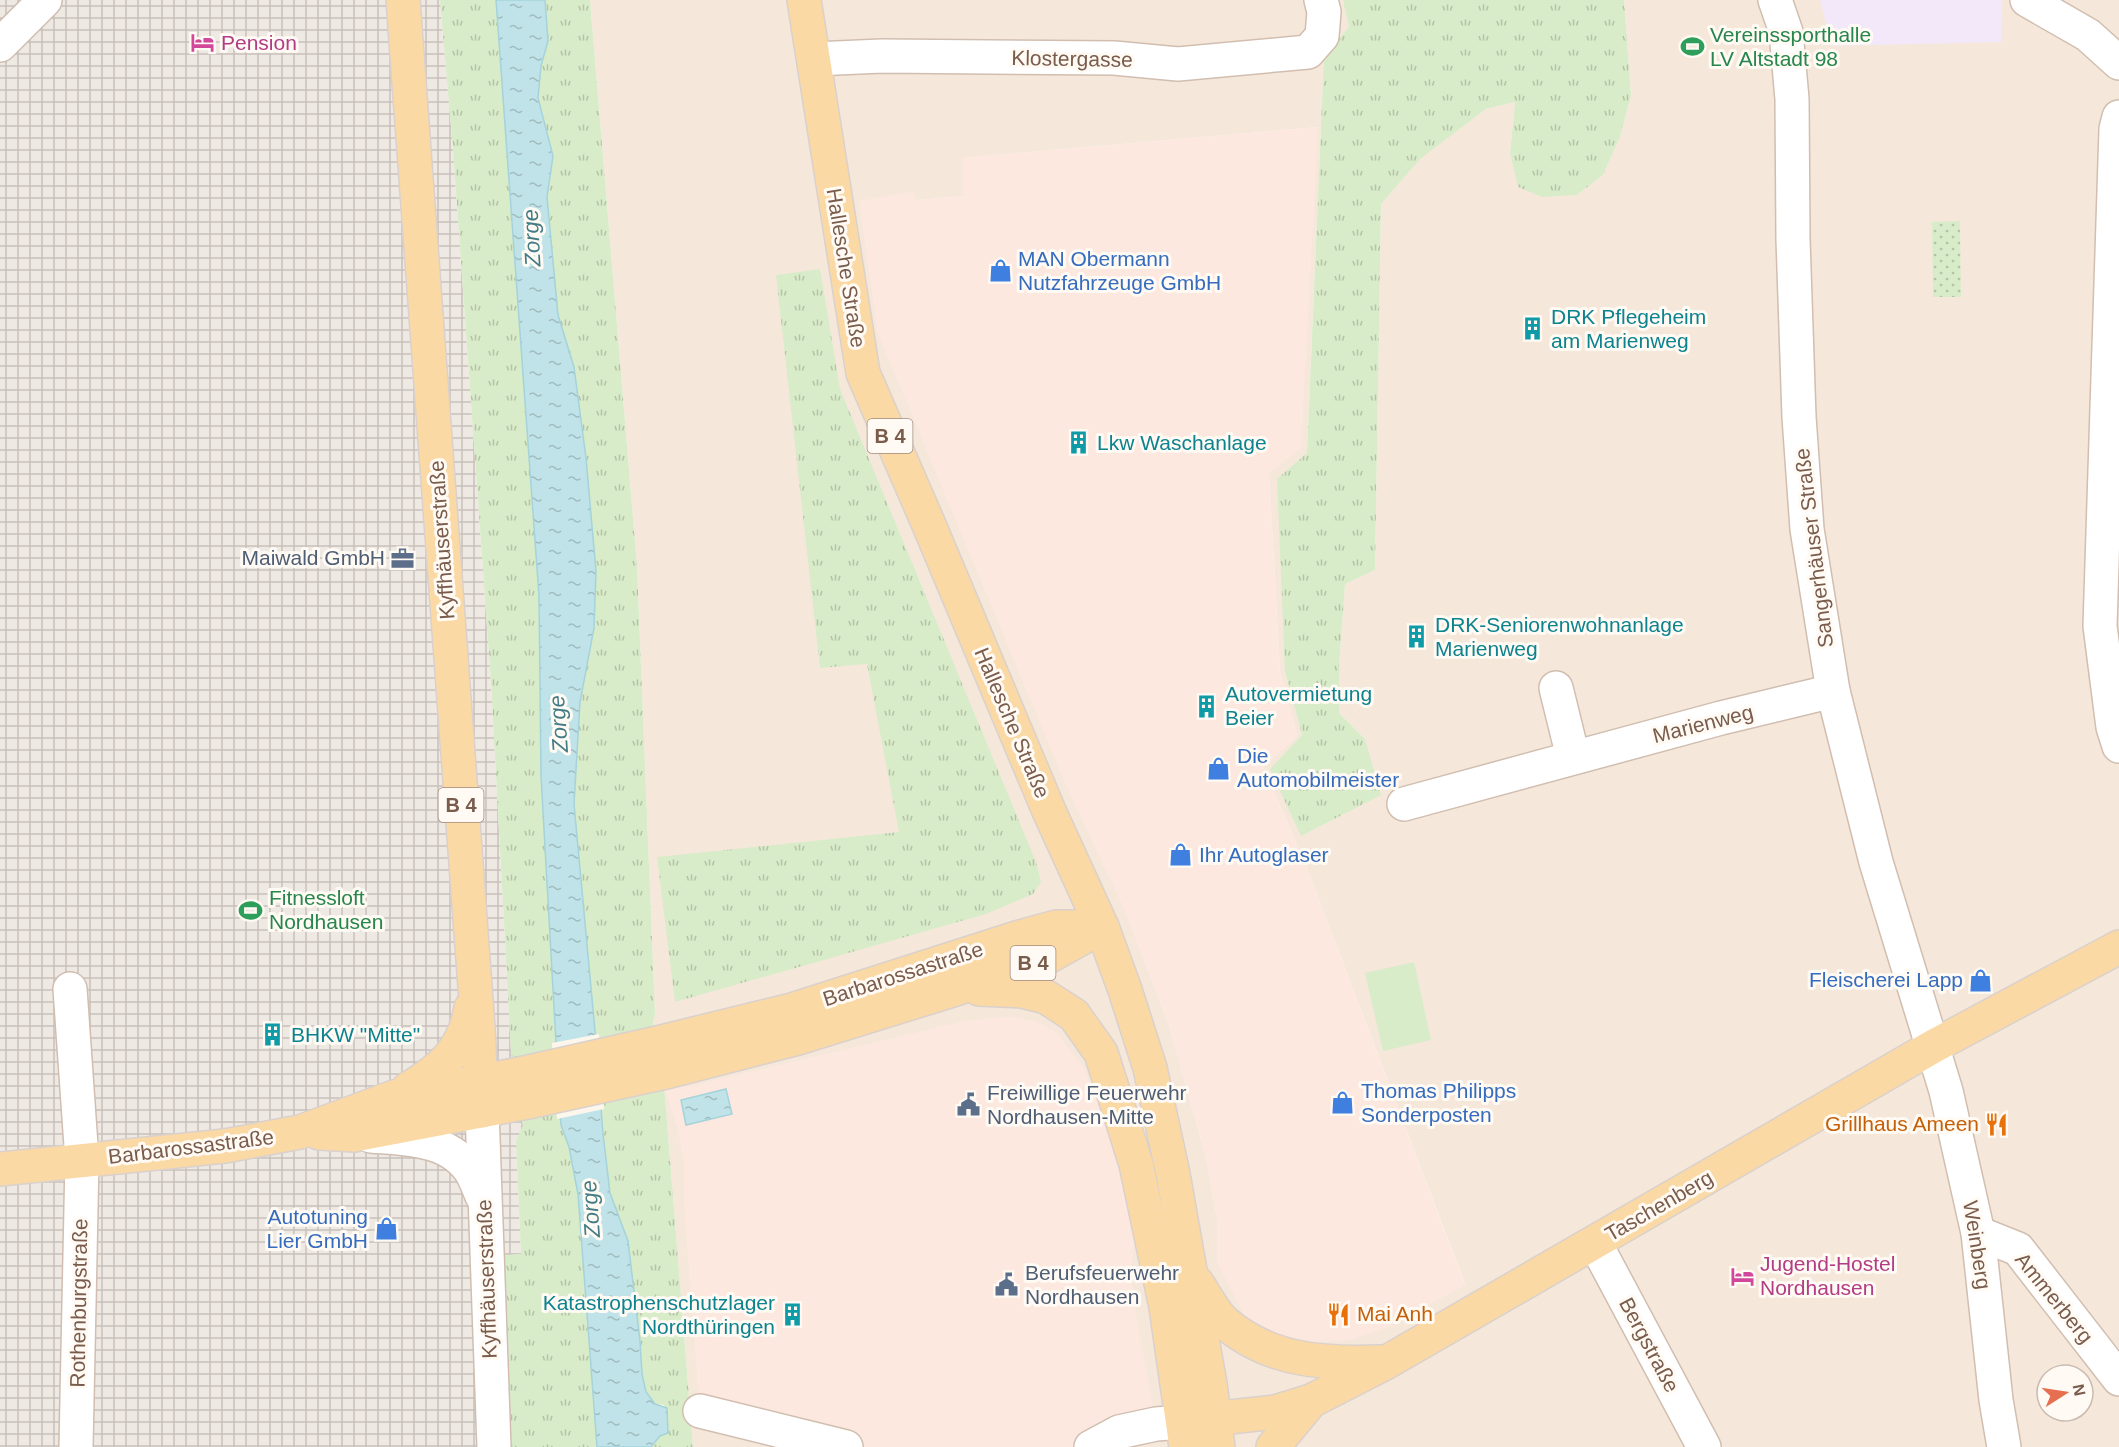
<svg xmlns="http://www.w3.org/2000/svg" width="2119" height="1447" viewBox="0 0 2119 1447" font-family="Arial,sans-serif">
<defs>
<pattern id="industrial-grid" width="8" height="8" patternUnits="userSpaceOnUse" patternTransform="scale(1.5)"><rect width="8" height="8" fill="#efe9e4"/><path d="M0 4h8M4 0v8" fill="none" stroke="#c7c0bb"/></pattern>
<pattern id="grass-tufts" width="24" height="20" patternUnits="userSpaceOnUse" patternTransform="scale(1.5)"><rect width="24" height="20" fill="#d8ecc9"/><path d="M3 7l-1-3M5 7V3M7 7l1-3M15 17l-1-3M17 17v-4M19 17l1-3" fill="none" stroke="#b4c2a5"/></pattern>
<pattern id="park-dots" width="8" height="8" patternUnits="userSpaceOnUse" patternTransform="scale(1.5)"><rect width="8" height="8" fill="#d8ecc9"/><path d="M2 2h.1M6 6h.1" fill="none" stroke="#b4c2a5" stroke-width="1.8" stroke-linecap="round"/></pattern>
<pattern id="water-ripples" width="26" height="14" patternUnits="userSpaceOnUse" patternTransform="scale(1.5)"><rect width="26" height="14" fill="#bfe3e8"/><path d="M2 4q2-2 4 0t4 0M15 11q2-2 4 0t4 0" fill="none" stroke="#a0bbbe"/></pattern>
</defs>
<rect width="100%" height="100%" fill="#fdf6ec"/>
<path fill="#f5e8da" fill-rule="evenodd" d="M590,0H1343L1349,27L1324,56L1307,453L1285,671L1302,735L1365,739L1339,713V667L1345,584L1375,570L1381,204L1419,159L1486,109L1515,102L1510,153L1577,195L1603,175L1620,137L1631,95L1624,0H2119V1447H693L665,1096L653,1022L655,1015L637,566ZM1318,127L1269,473L1280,672L1297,736L1263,767L1305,863L1465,1284L1385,1328L1217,1262V1218L1207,1161L1169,1025L1127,915L916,200L964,196L963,158ZM2047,1375H2083V1411H2047Z"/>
<g fill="#fde8e0">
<path d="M1318,127L1301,447L1269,473L1280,672L1297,736L1263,767L1305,863L1465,1285L1385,1328L1350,1340L1309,1342L1277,1334L1244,1315L1217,1262V1218L1207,1161L1169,1025L1127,915L1066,785L878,333L859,201L912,192L916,200L964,196L962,158Z"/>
<path d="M1010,1017L1037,1022L1056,1032L1084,1068L1103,1113L1135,1234L1131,1272L1136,1316L1156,1424L1091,1447H846L700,1411L684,1203V1162L677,1126L664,1087L691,1086L966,1021Z"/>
</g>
<path fill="url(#industrial-grid)" d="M0,0H440L453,150L491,683L511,1052L523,1126L516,1142L521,1254L505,1256L512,1447H0Z"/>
<path fill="#f3e8fa" d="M1820,0H2002L2001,42L1832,46Z"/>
<g fill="url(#grass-tufts)">
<path d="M440,0H496L539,596L541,776L560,1114L561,1125L569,1147L578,1194L597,1447H512L505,1255L521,1254L516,1141L523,1126L511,1052L491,683L453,150Z"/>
<path d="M545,0H590L637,566L655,1015L653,1022L665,1096L693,1447H651L661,1435L664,1405L655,1404L646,1393L642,1374L640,1341L628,1241L610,1193L603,1134L595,1031L574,804L580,702L594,628L596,571L586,458L574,367L558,315L547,197L553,156L538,98L541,66L548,41Z"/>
<path d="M1343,0H1624L1631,95L1620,137L1603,175L1577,195L1542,197L1518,187L1510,153L1515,102L1486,109L1420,159L1381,204L1375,570L1345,584L1339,667V713L1365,739L1381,795L1301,836L1270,769L1302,735L1285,671L1277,479L1307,453L1324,56L1349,27Z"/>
<path d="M820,269L840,389L1036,862L1041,882L1033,894L986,914L675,1002L657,857L899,832L867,664L820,668L776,275Z"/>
</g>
<path fill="url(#park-dots)" d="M1960,221L1961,297H1933L1932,222Z"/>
<path fill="#d8ecc9" d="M1414,962L1431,1040L1383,1051L1365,973Z"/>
<g fill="url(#water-ripples)" stroke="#a5d3da" stroke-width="1.5">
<path d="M496,0H545L548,41L541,66L538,98L553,156L547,197L558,315L574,367L586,458L596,571L594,628L580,702L574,804L595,1031L603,1134L610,1193L628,1241L640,1341L642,1374L646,1392L655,1404L667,1408L668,1433L660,1436L651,1447H597L578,1194L569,1147L561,1125L560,1114L541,776L539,596Z"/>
<path d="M726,1089L732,1114L686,1125L681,1100Z"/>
</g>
<path fill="#fdf6ec" d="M599,1034L604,1109L557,1119L552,1043Z"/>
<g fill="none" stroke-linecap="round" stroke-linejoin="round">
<defs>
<g id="minor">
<path d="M1775,0L1786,32L1792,99L1793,239L1799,417L1807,529L1833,691L1876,862L1946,1091L1978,1233L1996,1400L2004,1447"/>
<path d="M2027,0L2088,35L2119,63"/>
<path d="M0,45L45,0"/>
<path d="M814,59L882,56L1114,58L1178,64L1308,52L1322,36L1324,12L1321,0"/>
<path d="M2119,117L2116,129L2100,626L2113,727L2119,746"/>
<path d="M1556,688L1573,757"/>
<path d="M1404,804L1721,718L1833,691"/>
<path d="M70,989L82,1160L76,1447"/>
<path d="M482,1111L494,1447"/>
<path d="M371,1136C407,1139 452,1138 473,1175C476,1181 479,1189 482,1196"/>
<path d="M1978,1233L2018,1249L2119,1379"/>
<path d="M1595,1243L1704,1447"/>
<path d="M700,1411L846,1447"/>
<path d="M1091,1447L1119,1432L1156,1424L1184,1422"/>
</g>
<g id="major">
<path d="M403,0L478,1028L482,1111"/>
<path d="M804,0L863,373L929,525L1049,811L1102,927L1125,990L1150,1068L1173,1174L1210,1384L1218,1447"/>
<path d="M979,989L1022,991L1046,997L1074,1015L1101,1053L1136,1164L1166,1307L1186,1447"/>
<path d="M408,1089C442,1068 464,1050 471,1008"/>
<path d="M319,1133L354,1135L533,1101L662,1073L798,1038L959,988L1044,959L1098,929"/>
<path d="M0,1169L225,1146L300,1132L394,1097L515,1075L657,1043L792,1010L1020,937L1056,927H1102"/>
<path d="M1197,1283C1205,1295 1213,1311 1223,1321C1268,1361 1323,1364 1379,1362"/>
<path d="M1184,1422L1275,1412L1311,1401L1387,1362L1934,1046L2119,947"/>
<path d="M1273,1447L1311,1401"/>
</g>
</defs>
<use href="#minor" stroke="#d1beb0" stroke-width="36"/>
<use href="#major" stroke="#dad1cd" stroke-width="36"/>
<use href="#minor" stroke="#fff" stroke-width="33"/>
<use href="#major" stroke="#fbd9a5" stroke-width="33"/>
</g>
<defs>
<symbol id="hotel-bare" viewBox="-9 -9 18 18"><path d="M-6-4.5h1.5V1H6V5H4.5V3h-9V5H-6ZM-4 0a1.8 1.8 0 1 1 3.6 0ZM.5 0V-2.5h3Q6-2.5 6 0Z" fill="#d1479c" stroke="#fffaf3" stroke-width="2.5" paint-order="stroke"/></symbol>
<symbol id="stadium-bare" viewBox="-9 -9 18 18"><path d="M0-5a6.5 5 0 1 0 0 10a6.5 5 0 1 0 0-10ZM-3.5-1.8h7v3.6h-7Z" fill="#2e9e5b" stroke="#fffaf3" stroke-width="2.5" paint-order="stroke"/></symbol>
<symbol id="shop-bare" viewBox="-9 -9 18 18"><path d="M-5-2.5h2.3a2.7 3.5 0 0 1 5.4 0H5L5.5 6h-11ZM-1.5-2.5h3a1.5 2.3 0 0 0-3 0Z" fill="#3f7fe0" stroke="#fffaf3" stroke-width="2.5" paint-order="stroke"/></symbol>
<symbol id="building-bare" viewBox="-9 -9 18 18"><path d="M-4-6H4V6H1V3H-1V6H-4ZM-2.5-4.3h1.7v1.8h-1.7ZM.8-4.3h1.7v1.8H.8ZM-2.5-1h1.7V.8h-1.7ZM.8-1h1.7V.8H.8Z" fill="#0f9aa8" stroke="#fffaf3" stroke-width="2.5" paint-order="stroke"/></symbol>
<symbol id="office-bare" viewBox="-9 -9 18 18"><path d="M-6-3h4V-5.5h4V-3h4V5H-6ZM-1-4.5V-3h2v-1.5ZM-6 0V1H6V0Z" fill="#5c6f8a" stroke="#fffaf3" stroke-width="2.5" paint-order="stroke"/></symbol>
<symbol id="civic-bare" viewBox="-9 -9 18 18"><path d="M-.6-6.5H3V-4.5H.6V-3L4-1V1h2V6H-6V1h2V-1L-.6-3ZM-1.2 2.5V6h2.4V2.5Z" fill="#5c6f8a" stroke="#fffaf3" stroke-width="2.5" paint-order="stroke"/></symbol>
<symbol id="restaurant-bare" viewBox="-9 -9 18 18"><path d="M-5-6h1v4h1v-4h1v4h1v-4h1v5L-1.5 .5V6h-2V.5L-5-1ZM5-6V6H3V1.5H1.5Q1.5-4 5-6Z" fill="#e8710a" stroke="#fffaf3" stroke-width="2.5" paint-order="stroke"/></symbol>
</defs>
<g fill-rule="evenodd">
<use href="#hotel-bare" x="186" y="26" width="33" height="33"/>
<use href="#stadium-bare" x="1676" y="30" width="33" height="33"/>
<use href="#shop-bare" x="984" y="254" width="33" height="33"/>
<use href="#building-bare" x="1516" y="312" width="33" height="33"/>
<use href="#building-bare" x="1062" y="426" width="33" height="33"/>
<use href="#office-bare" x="386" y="542" width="33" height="33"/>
<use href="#building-bare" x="1400" y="620" width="33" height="33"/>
<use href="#building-bare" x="1190" y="690" width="33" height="33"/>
<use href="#shop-bare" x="1202" y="752" width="33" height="33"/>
<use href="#shop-bare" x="1164" y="838" width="33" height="33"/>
<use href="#stadium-bare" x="234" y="894" width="33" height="33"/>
<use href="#shop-bare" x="1964" y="964" width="33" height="33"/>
<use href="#building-bare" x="256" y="1018" width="33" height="33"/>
<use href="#shop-bare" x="1326" y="1086" width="33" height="33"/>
<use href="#civic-bare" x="952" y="1088" width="33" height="33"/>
<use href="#restaurant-bare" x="1980" y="1108" width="33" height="33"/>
<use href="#shop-bare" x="370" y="1212" width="33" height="33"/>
<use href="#hotel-bare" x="1726" y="1260" width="33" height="33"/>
<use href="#civic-bare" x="990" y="1268" width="33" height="33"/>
<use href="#restaurant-bare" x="1322" y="1298" width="33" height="33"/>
<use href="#building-bare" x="776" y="1298" width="33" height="33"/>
</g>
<g text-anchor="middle" stroke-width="6" stroke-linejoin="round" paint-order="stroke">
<g fill="#fffaf3" stroke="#a28b7f" stroke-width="1.5">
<rect x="867.5" y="419" width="45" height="34" rx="4.5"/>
<rect x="438.5" y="788" width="45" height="34" rx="4.5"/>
<rect x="1010.5" y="946" width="45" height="34" rx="4.5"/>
</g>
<g font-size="20" font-weight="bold" fill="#7a5c4d">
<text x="890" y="443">B 4</text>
<text x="461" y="812">B 4</text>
<text x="1033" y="970">B 4</text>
</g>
<g font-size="21" fill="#27864d" stroke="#fffaf3" text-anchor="start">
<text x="1710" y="42">Vereinssporthalle<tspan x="1710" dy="24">LV Altstadt 98</tspan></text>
<text x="269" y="905">Fitnessloft<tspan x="269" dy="24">Nordhausen</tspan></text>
</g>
<g font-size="21" fill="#b23c85" stroke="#fffaf3" text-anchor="start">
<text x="221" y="50">Pension</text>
<text x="1760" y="1271">Jugend-Hostel<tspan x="1760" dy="24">Nordhausen</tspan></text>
</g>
<g font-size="21" fill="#7a5c4d" stroke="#fffaf3">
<text transform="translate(1072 59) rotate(1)" y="7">Klostergasse</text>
<text transform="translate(846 268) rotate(81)" y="7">Hallesche Straße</text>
<text transform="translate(442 540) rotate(-94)" y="7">Kyffhäuserstraße</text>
<text transform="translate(1814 548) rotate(-97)" y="7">Sangerhäuser Straße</text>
<text transform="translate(1012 723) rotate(67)" y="7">Hallesche Straße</text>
<text transform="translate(1703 724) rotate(-14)" y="7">Marienweg</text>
<text transform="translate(903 974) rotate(-18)" y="7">Barbarossastraße</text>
<text transform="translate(191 1147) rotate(-7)" y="7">Barbarossastraße</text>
<text transform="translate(1659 1206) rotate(-30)" y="7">Taschenberg</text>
<text transform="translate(1977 1245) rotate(81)" y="7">Weinberg</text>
<text transform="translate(487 1279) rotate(-92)" y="7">Kyffhäuserstraße</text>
<text transform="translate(2054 1298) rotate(51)" y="7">Ammerberg</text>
<text transform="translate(79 1303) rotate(-89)" y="7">Rothenburgstraße</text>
<text transform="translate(1649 1345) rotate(62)" y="7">Bergstraße</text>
</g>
<g font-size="21" fill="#366cbe" stroke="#fffaf3" text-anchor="start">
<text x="1018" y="266">MAN Obermann<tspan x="1018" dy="24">Nutzfahrzeuge GmbH</tspan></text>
<text x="1237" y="763">Die<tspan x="1237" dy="24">Automobilmeister</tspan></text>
<text x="1199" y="862">Ihr Autoglaser</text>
<text x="1963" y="987" text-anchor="end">Fleischerei Lapp</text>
<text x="1361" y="1098">Thomas Philipps<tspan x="1361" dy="24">Sonderposten</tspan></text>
<text x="368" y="1224" text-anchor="end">Autotuning<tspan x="368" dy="24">Lier GmbH</tspan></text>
</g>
<g font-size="21" fill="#0d838f" stroke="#fffaf3" text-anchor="start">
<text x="1551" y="324">DRK Pflegeheim<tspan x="1551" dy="24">am Marienweg</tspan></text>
<text x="1097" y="450">Lkw Waschanlage</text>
<text x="1435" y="632">DRK-Seniorenwohnanlage<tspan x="1435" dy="24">Marienweg</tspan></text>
<text x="1225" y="701">Autovermietung<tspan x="1225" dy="24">Beier</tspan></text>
<text x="291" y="1042">BHKW "Mitte"</text>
<text x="775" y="1310" text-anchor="end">Katastrophenschutzlager<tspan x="775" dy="24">Nordthüringen</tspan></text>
</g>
<g font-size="21" fill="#4e5e75" stroke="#fffaf3" text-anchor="start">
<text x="385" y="565" text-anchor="end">Maiwald GmbH</text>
<text x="987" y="1100">Freiwillige Feuerwehr<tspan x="987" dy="24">Nordhausen-Mitte</tspan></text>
<text x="1025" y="1280">Berufsfeuerwehr<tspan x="1025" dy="24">Nordhausen</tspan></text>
</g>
<g font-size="21" fill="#c56008" stroke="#fffaf3" text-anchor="end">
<text x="1979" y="1131">Grillhaus Ameen</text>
<text x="1357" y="1321" text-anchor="start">Mai Anh</text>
</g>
<g font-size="22" font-style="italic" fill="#437c86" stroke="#fffaf3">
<text transform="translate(531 238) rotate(-93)" y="8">Zorge</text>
<text transform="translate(558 724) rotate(-94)" y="8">Zorge</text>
<text transform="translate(590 1209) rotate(-94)" y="8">Zorge</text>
</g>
</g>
<g transform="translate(2065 1393) rotate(78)"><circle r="28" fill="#fffaf3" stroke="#cabbb1" stroke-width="1.5"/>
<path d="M0-4.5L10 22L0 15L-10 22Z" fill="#e76f51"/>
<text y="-9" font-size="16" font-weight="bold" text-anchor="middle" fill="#7a5c4d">N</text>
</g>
</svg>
